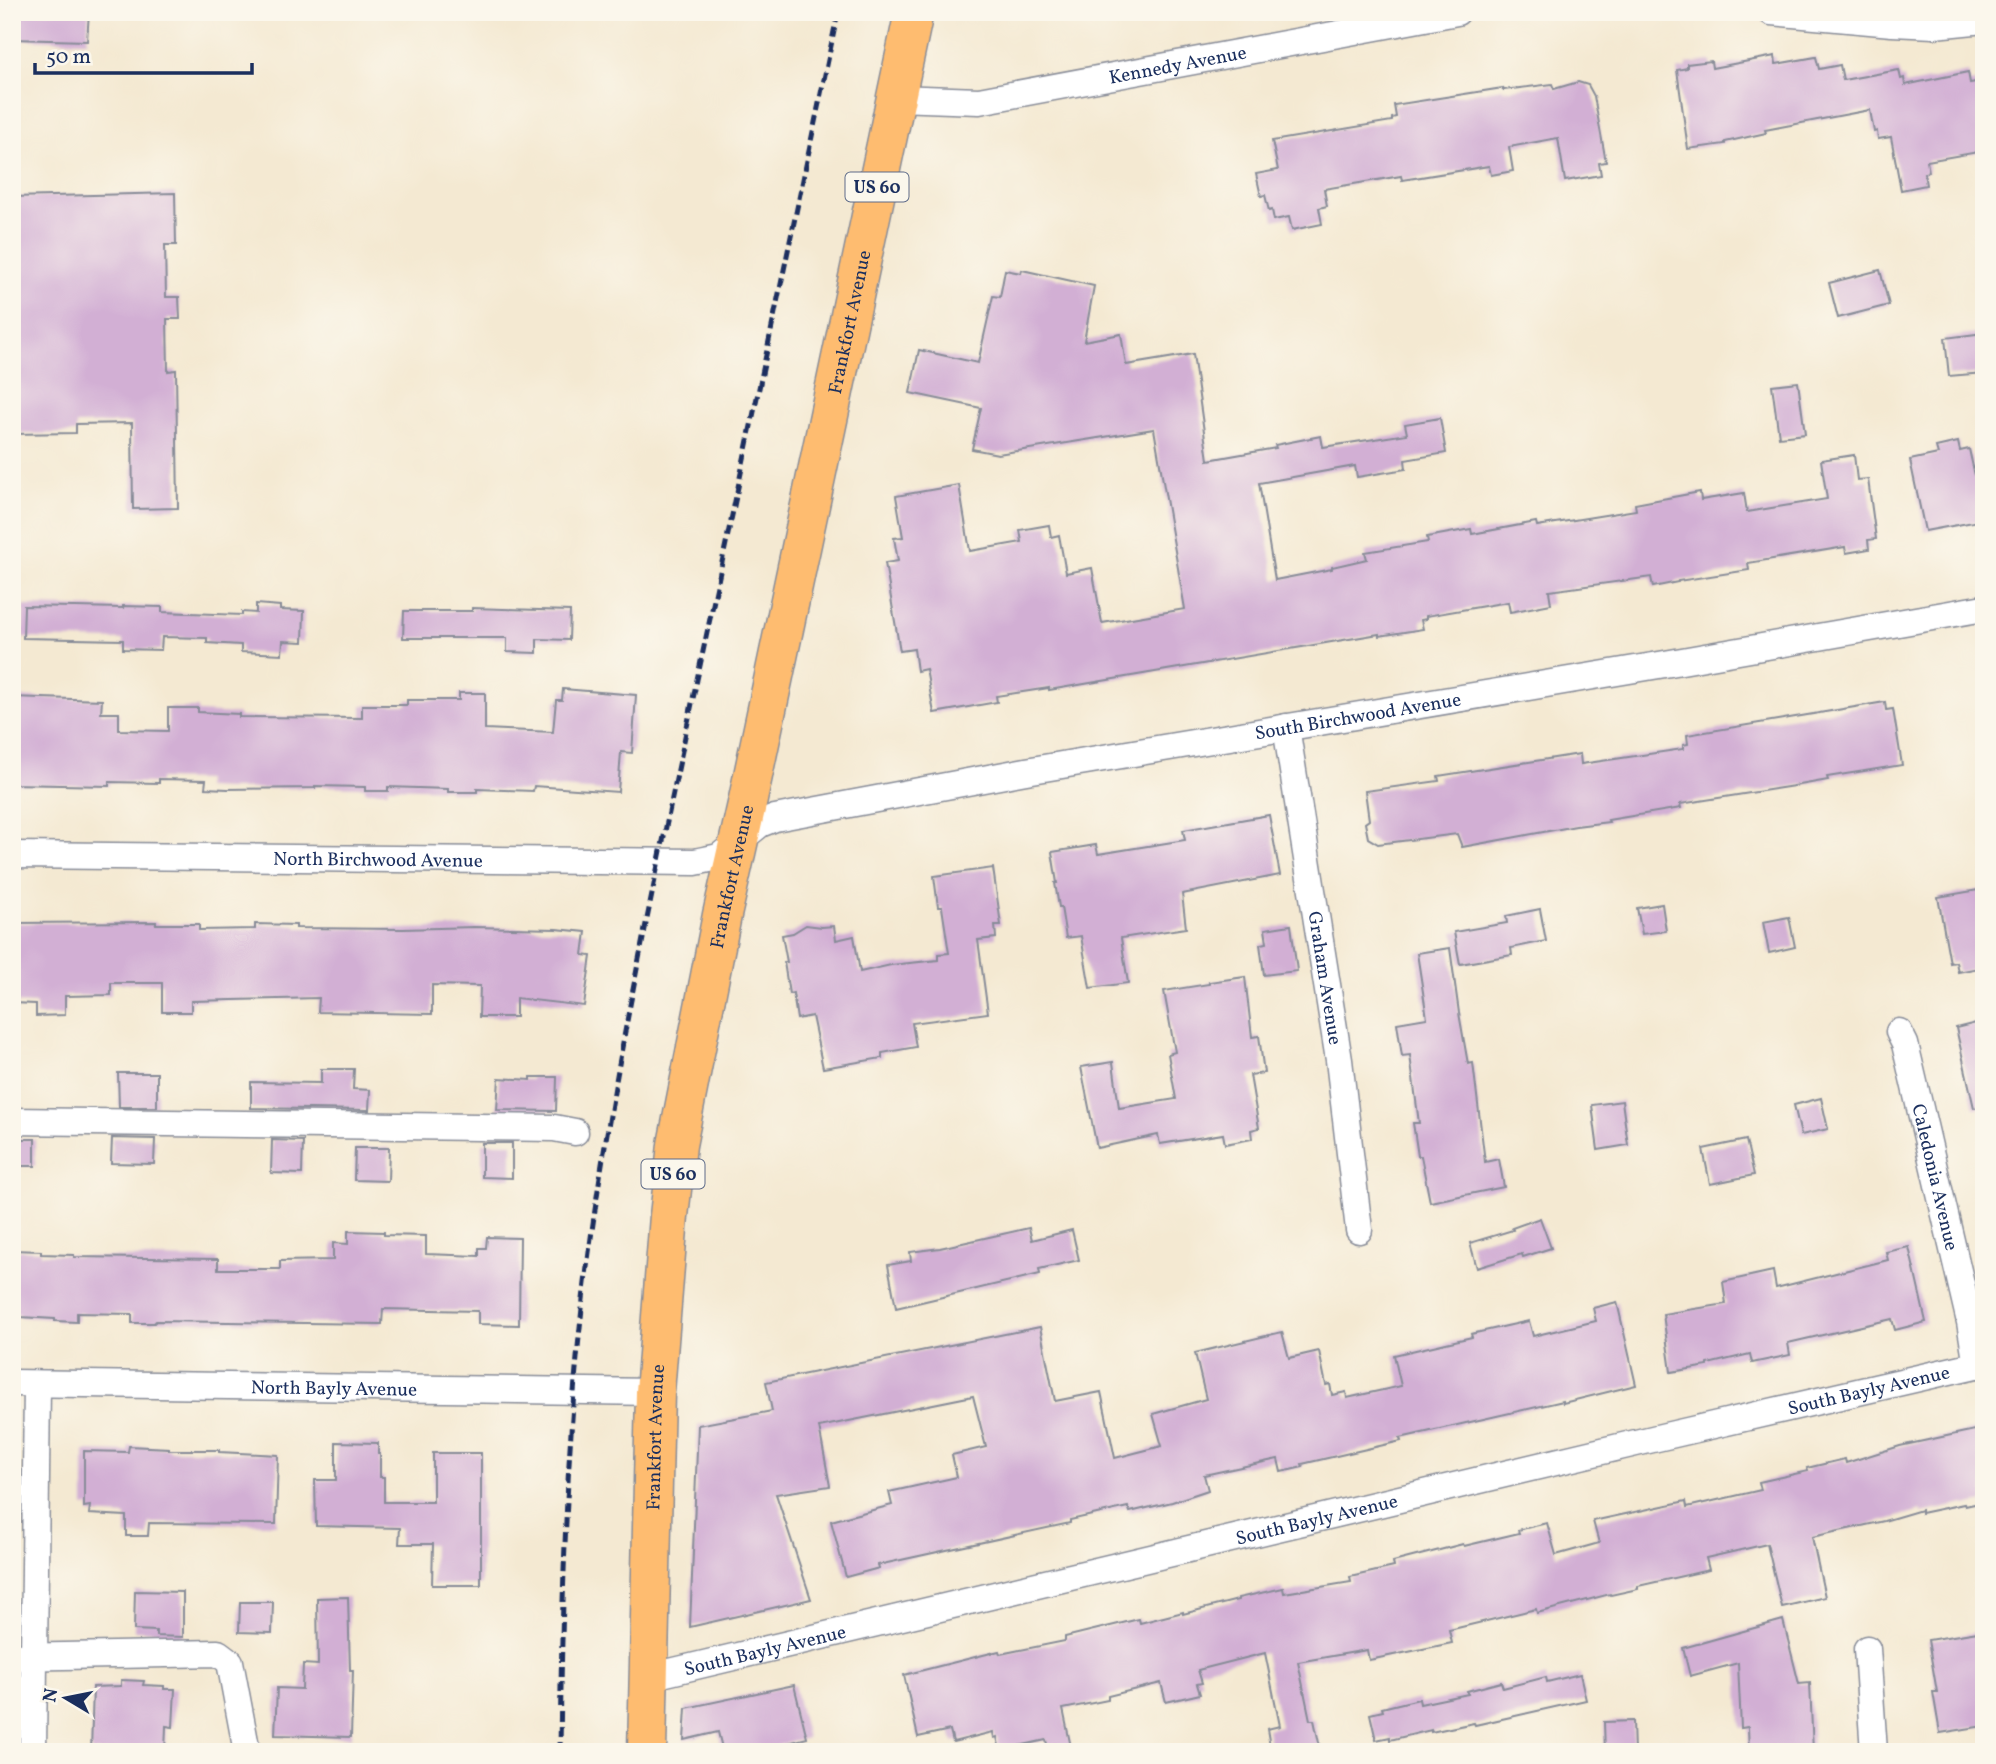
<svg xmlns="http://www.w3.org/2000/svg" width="1996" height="1764" viewBox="0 0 1996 1764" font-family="Vollkorn,serif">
<rect width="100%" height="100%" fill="#fbf7ec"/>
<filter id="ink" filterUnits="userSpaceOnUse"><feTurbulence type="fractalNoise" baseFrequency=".0143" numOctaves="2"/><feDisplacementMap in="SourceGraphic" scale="14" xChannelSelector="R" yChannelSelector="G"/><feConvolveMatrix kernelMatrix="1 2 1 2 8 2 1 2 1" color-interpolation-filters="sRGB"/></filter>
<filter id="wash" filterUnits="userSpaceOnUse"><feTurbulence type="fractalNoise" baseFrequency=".00686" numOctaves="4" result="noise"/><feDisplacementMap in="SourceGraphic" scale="28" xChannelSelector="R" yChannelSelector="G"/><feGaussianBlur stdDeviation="1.57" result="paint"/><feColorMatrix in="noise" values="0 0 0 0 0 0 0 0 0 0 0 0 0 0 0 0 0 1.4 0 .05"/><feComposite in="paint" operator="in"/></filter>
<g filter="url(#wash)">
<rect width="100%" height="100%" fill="#f4e9d2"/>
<g id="blocks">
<g fill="#d2afd4">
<path d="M12,12H89L87,41L12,39Z"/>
<path d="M1775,56L1776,64L1816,57L1819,69L1840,65L1843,80L1899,70L1901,79L1904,78L1905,85L1968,72L1970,83L1976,82L1984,123V151L1927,161L1929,172L1924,173L1926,185L1901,190L1891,137L1878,139L1877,131L1874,132L1870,110L1765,130L1766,133L1725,142V144L1688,149L1677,70L1687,68V64L1711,61L1712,68Z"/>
<path d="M1578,82L1588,85L1594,96L1606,162L1599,163L1601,175L1565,181L1558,138L1509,147L1513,171L1491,175L1489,166L1402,180L1401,176L1324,189L1327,206L1319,208L1322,224L1292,230L1289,217L1274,220L1272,210L1269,211L1265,195L1261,196L1256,174L1278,170L1272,141L1392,121V118L1396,117L1394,105L1503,88V90L1552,84L1554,89Z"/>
<path d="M175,193L176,245H165L166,297H179L180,319H167L168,371L176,370L178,508L133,509L132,423L76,424V433L12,434V197Z"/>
<path d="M1005,270L1021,273L1022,270L1094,286L1084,341L1121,334L1126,365L1193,354L1208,460L1276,448L1275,445L1321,436L1323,447L1407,434L1405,424L1440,418L1446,453L1405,460L1406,469L1357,477L1355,466L1259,483L1275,580L1332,569V567L1367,559L1365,552L1428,542L1427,537L1471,529L1472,534L1536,522L1537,526L1636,510L1635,504L1700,492L1701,500L1744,493L1747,512L1827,499L1821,460L1854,455L1857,480L1868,479L1876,539L1868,540L1869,549L1846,553L1845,547L1748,563L1749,570L1678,581V582L1653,587L1651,577L1549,591L1551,604L1510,612L1508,602L1426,616V619L1421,620L1423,629L1379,636V634L1049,690V688L996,696L997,702L934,713L926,669L917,671L914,649L900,651L885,563L898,561L894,538L903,537L896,496L959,485L970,551L1022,542L1020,530L1049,525L1051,537L1059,535L1066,573L1092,568L1102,623L1185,609L1154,429L998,454L972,449L981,408L910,393L919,350L978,363L993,296L1000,297Z"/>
<path d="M1880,270L1889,305L1838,318L1829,283Z"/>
<path d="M1984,333V373L1949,376L1945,338Z"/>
<path d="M1798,382L1805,434L1779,437L1772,385Z"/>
<path d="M1958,442L1960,451L1969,449L1975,476L1984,481V520L1925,531L1910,460L1938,454L1936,447Z"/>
<path d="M256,604L280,606V610L304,611L303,642L283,641L282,654L241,652V645L207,643V638L162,637L161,650L123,649V640L23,638L24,606L123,608V606L162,607V612L242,615V612L256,613Z"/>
<path d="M472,608L570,611L569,640L537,639V653L507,652V638H403L404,611H472Z"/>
<path d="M563,689L636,695L632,753L621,752L618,792L534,786L533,791L477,789V792H448V789L388,787V791H365V787L315,786V788L228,789L205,788L206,780L159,779V783L109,782V786L12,784V697L102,700L101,713H119V730L168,731V708H198V712L239,714V717L362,718V705H407V700H459V693H485V729L553,732L556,700H562Z"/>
<path d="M1885,702L1886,710L1893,709L1902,765L1827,777L1828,780L1794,786L1680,804L1681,808L1608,820L1609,822L1576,826L1462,847L1457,834L1378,844L1368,838L1365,823L1369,820L1365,791L1439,781L1438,776L1580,754L1581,764L1683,749V745L1688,744L1687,735Z"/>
<path d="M1269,815L1280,875L1182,894L1186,928L1121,938L1128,983L1090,988L1081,936L1066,938L1061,907H1059L1055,883H1057L1052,852L1096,845L1098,854L1185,840L1183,830Z"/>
<path d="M993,868L1001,925H995L996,938L978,940L988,1013L912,1023L916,1047L882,1053V1058L823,1068L812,1016L797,1019L793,993L789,994L784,962H787L782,935L793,933L806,925L822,927L834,926L836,940L854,936L860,972L891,965L938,960V954L949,953L942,907H938L934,876Z"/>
<path d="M1984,889V967L1958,972L1956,962L1950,963L1938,897Z"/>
<path d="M1662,904L1666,931L1642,934L1637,908Z"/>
<path d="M1540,909L1546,941L1511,948L1512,955L1460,964L1454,932L1507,923L1506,916Z"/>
<path d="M1789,917L1795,947L1769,953L1763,922Z"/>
<path d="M156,922V924H199V930L255,929V924L296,925V928L403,929L474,927L556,929L586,932L583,955L591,956L584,1006L516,998V1017H479L480,986L432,985V1014L318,1012L319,998L191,1001V1012H162V983H111V995L65,996V1015L36,1016V1004L12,1003V923Z"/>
<path d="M1291,925L1297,971L1264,975L1260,944L1267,943L1265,929Z"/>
<path d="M1450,948L1459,1013L1468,1064L1473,1063L1485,1162L1499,1159L1504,1187L1430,1202L1421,1156H1418L1413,1123H1419L1410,1055L1402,1056L1397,1023L1427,1018L1417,953Z"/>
<path d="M1245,977L1252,1037L1259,1036L1264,1073L1250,1075L1259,1128L1251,1130L1252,1139L1225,1144L1223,1134L1160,1144L1158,1135L1097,1148L1081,1067L1113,1062L1119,1108L1176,1099L1168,1054L1175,1052L1164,991L1209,984V982Z"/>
<path d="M1984,1021V1107L1974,1108L1956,1028Z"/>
<path d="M321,1069H354L353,1089L370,1090L369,1110L251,1108V1082L321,1083Z"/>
<path d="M118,1073H157V1107H119Z"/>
<path d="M531,1077H557L556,1111L497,1110L499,1078L531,1080Z"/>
<path d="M1821,1098L1828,1129L1801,1135L1794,1105Z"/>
<path d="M1622,1101L1628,1145L1598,1150L1592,1105Z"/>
<path d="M112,1138L155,1139L154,1164L111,1163Z"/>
<rect x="12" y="1139" width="23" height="27"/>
<path d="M272,1140L303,1141L302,1174L271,1173Z"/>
<path d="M1746,1140L1754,1175L1710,1184L1703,1149Z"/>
<path d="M482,1143H512V1178L482,1177Z"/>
<path d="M355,1148H389L388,1181L354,1180Z"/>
<path d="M1540,1218L1551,1248L1523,1257L1522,1254L1477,1268L1470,1243L1513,1230L1512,1228Z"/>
<path d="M1029,1228L1032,1240L1072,1230L1079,1260L1039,1269L1040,1274L896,1308L888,1265L911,1261L910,1252L940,1248Z"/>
<path d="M348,1231L384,1232V1235L426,1236V1254L479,1256V1248H486L487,1237L520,1238L519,1325L478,1324V1311L383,1309L382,1324L156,1321L154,1323H132V1314L77,1313V1322L55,1321V1319L20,1317V1314H12V1250L41,1251V1254L74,1255V1257L218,1259V1269H280V1261L333,1260V1243L348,1244Z"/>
<path d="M1909,1247L1926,1322L1895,1330L1892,1319L1788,1343L1790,1355L1752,1363L1750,1354L1708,1364V1366L1671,1372L1663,1314L1726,1304L1723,1282L1773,1271L1776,1288L1888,1260L1886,1252Z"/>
<path d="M1617,1302L1636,1385L1563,1403V1401L1400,1438L1401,1441L1302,1464L1303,1467L1281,1472L1278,1459L1204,1475L1208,1490L1172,1502L1130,1512L1128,1507L1070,1520V1523L878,1565L879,1568L846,1577L831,1521L892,1505L889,1492L957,1477L952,1455L986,1447L973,1396L819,1427L830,1486L776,1494L811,1599L690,1627L698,1425L772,1411L766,1382L1040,1327L1055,1401L1101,1392L1115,1458L1162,1446L1153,1414L1206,1399L1195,1353L1282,1332L1289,1358L1319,1351L1326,1385L1330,1384L1332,1395L1346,1392L1347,1398L1401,1386L1394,1355L1472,1337L1471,1334L1529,1321L1533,1336L1596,1321L1593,1308Z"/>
<path d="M1984,1428V1502L1965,1506L1964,1504L1921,1513V1510L1884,1521L1812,1537L1825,1597L1782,1607L1767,1544L1706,1558L1709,1570L1638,1586V1589L1611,1595L1610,1594L1537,1613L1536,1609L1449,1630L1452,1643L1369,1660L1367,1650L1298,1662L1310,1720H1314L1321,1752H1271L1267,1729L1280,1726L1265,1653L1198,1670L1202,1683L1197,1684L1200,1694L1166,1702L1161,1683L1108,1696V1700L1063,1709L1072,1752H1049L1046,1740L1000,1750L997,1737L994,1738L993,1732L953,1742L950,1730L918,1737L904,1675L999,1651L1000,1654L1065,1641V1637L1139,1619L1140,1623L1183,1612V1614L1238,1600V1598L1283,1588L1284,1593L1351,1582L1350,1577L1394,1567L1393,1562L1463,1544L1464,1546L1519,1533L1518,1530L1547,1523L1556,1555L1599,1543L1593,1521L1686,1501L1687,1507L1761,1490L1759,1482L1808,1471L1807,1468L1845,1459L1846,1463L1900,1446Z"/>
<path d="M336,1442L378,1443V1454H380V1477H384V1502H433V1453H481V1585H432L433,1544H399L400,1528L316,1526L315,1480H336Z"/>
<path d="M129,1446L169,1448V1450H219V1452L278,1455L276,1524L149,1523L148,1536H126V1516L89,1514L90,1506L84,1507V1451L128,1452Z"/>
<path d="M135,1591L183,1592V1637L156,1636V1631L134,1630Z"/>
<path d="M348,1597L350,1670H353L351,1737L275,1735L277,1688L302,1689L303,1664L318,1665L317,1598Z"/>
<path d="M240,1602H273L272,1633L239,1632Z"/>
<path d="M1783,1620L1799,1684L1810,1683L1813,1752H1749L1748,1727L1741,1728L1738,1663L1690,1676L1683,1648Z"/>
<path d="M1984,1631V1726L1940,1733L1933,1692H1937L1928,1640Z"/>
<path d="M1580,1674L1586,1700L1475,1725L1474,1723L1431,1732V1730L1390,1740V1737L1376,1740L1370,1714L1383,1711L1382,1708L1419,1699L1420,1704L1468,1694L1467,1691L1501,1682L1503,1688L1546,1677L1547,1682Z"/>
<path d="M121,1680L144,1681L143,1685L164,1686V1689H175L173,1727L166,1726L165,1752H91L93,1687L121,1686Z"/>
<path d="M794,1685L807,1738L769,1748L770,1752H723L718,1732L684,1740L686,1708Z"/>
<path d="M1633,1721L1634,1752H1605L1604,1722Z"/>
</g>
</g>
</g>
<g filter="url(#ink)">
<use href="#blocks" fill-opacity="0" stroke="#888c98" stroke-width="2"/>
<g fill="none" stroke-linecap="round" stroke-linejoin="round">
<defs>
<g id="street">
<path d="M1771,12L1892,23L1934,25L1984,20"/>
<path id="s1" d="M896,98L979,101L1457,12"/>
<path id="s2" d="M1286,727L1339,1060L1359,1230"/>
<path id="s3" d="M12,855L695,862L719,857L760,824L775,818L1026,771L1659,665L1984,608"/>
<path id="s4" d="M1899,1032L1905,1044L1970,1322L1977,1365"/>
<path d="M12,1121L554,1128L575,1132"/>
<path id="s5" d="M12,1383L655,1392"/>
<path d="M1867,1649L1874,1752"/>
<path d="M12,1657L218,1653L230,1662L247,1752"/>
<path id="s6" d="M649,1677L1657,1438L1984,1363"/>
<path d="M33,1752L37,1384"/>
</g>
<g id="primary">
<path id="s7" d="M647,1752L655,1392L669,1216L677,1145L722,915L747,804L914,12"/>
</g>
</defs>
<use href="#street" stroke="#888c98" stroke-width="29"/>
<use href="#primary" stroke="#888c98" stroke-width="41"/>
<use href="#street" stroke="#fff" stroke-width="26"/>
<use href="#primary" stroke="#febc70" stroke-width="38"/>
<path stroke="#1b2f5e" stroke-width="5" stroke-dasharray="10 5" stroke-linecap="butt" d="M560,1752C562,1598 566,1444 584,1291C609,1088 653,889 695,689C743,464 791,238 838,12"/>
</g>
</g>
<g text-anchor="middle" stroke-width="7" stroke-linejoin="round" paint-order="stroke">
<g fill="#fbf7ec" stroke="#5e6b89" stroke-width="2">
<rect x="845.5" y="172.5" width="63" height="29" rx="5"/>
<rect x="641.5" y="1159.5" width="63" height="29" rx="5"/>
</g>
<g font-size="18" font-weight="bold" fill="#1b2f5e">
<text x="877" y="193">US 60</text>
<text x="673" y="1180">US 60</text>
</g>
<g font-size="19" fill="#1b2f5e" stroke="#fbf7ec">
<text dy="7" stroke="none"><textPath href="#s1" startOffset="285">Kennedy Avenue</textPath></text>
<text dy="7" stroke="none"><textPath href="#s7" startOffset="1449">Frankfort Avenue</textPath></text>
<text dy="7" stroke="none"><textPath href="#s3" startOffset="1368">South Birchwood Avenue</textPath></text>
<text dy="7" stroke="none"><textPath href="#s3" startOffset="366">North Birchwood Avenue</textPath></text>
<text dy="7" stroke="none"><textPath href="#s7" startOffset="882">Frankfort Avenue</textPath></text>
<text dy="7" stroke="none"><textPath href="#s2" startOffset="254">Graham Avenue</textPath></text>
<text dy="7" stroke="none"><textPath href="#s4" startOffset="150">Caledonia Avenue</textPath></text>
<text dy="7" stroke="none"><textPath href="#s5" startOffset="322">North Bayly Avenue</textPath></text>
<text dy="7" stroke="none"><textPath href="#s6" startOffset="1253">South Bayly Avenue</textPath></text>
<text dy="7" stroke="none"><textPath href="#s7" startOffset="315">Frankfort Avenue</textPath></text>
<text dy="7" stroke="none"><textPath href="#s6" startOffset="686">South Bayly Avenue</textPath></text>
<text dy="7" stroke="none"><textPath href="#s6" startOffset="119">South Bayly Avenue</textPath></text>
</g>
</g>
<rect width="1996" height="1764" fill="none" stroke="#fbf7ec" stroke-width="42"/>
<g transform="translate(66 1698) rotate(280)" stroke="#fbf7ec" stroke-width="5" paint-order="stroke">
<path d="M0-5L12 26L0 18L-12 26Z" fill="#1b2f5e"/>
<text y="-10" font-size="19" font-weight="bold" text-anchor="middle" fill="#1b2f5e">N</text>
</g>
<path d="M35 63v10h217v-10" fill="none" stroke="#1b2f5e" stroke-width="3.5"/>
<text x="46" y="63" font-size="21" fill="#1b2f5e" stroke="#fbf7ec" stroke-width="5" paint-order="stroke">50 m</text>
</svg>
